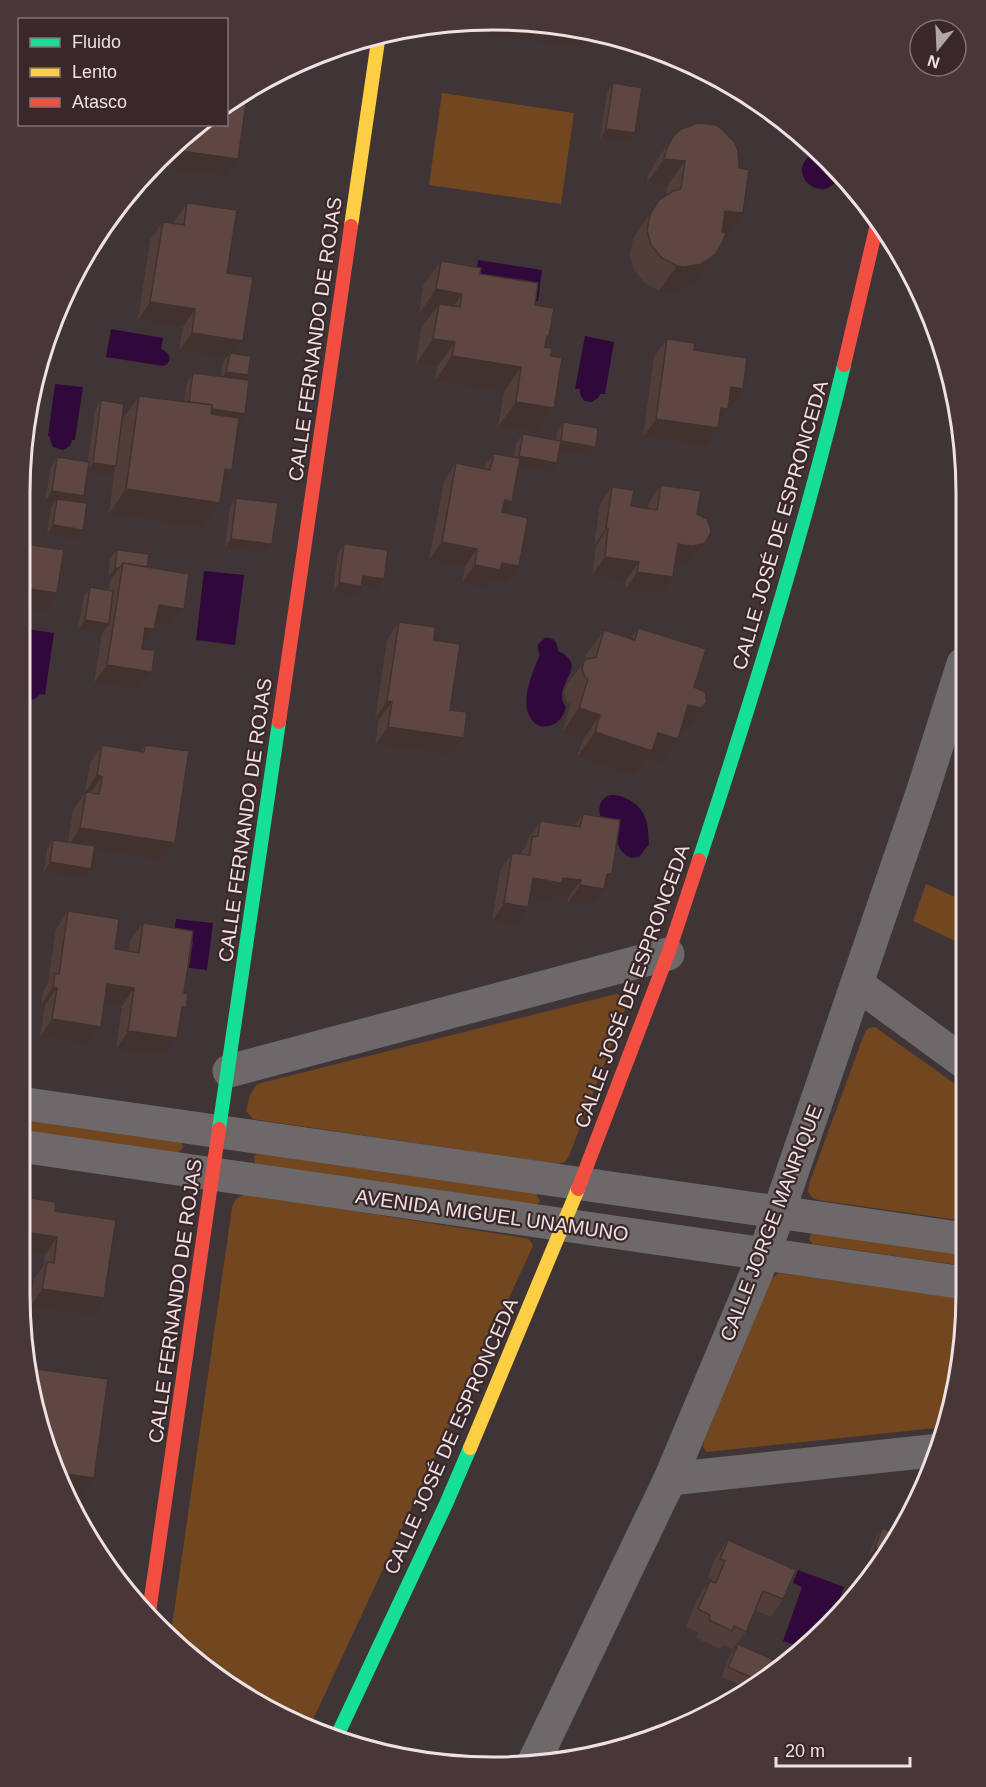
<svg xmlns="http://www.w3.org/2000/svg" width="986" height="1787" viewBox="0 0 986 1787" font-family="Helvetica,sans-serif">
<rect width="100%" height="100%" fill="#403536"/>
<g fill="#72461f">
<path d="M442,93L574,113L561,204L429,185Z"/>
<path d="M926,884L964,901V945L913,921Z"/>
<path d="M616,994L623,996L627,1004L569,1156L565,1162L557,1164L253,1119L246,1111L250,1095L257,1084Z"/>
<path d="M875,1027L965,1091V1221L818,1200L813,1198L808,1192L809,1184L865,1032L869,1028Z"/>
<path d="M20,1117L181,1141L183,1147L179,1152L176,1153L20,1130Z"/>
<path d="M260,1153L533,1193L537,1194L540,1202L536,1205L255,1164L254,1156L257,1154Z"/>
<path d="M246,1194L525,1238L530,1240L533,1246L311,1724L230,1688L171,1633L232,1208C234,1199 238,1197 246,1194Z"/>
<path d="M812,1233L965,1254V1266L813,1244L809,1239Z"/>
<path d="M779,1273L965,1299L966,1325L945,1427L706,1452L703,1447L704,1441L772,1278Z"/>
</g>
<g fill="#31083b">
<path d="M813,147L828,158L840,174C837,180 835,185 828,188C816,193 800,181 802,168C803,161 811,155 813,147Z"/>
<path d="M478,260L542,270L538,301L474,291Z"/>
<path d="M111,329L163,338L161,349C170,352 174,362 163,366L106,357Z"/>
<path d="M585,336L614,342L605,394H600L599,397L592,402L584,401L580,394V389H575Z"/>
<path d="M55,384L83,387L75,440H72L70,446L63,450L53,447L50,440V437L48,436Z"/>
<path d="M204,571L244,575L235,645L196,640Z"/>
<path d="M20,628L54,633L45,695L40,694C34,702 26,702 20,694Z"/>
<path d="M545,638C553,637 558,642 558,651C592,667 550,684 566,707C562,727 538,735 529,715C521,699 533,670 540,655L538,650V644Z"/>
<path d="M610,795C625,794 642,805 646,820C649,828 648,837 649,844L639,857L631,858C617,852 617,841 616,827L603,819L600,815C598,806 601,798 610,795Z"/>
<path d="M176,919L213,923L207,970L189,968L193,941L173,938Z"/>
<path d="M798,1570L844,1587L834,1614L806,1649L783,1641L802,1587L793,1583Z"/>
</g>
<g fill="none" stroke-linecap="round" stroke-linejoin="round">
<g stroke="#6d696a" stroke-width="33">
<path d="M857,984L965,1063"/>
<path d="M229,1071L668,954"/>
<path d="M20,1103L965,1239"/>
<path d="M20,1146L965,1283"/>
<path d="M670,1479L940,1450"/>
<path d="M533,1764L670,1479L764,1255L922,793L963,664"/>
</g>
<g stroke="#16e098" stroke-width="14">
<path d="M699,860C753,697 804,532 844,365"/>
<path d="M219,1129L279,722"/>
<path d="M337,1736L446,1504L470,1448"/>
</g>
<g stroke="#ffcf43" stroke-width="14">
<path d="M351,226L379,34"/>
<path d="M470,1448L578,1189"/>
</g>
<g stroke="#f24e42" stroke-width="14">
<path d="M844,365L878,220"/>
<path d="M279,722L351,226"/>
<path d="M578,1189L668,954L699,860"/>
<path d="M149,1612L219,1129"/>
</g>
</g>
<g fill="#513d3a">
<path d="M481,21L555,24L582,48L479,33Z"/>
<path d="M615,38L646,45L647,50L615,46Z"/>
<path d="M613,83L635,133L629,143L600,139L607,93Z"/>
<path d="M197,124L225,177L168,169L171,149Z"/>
<path d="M674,135L726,238H724L715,255L697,280L684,289L668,292L659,291L645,283L634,270L630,255L633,239L659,200L666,195L667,186L647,183L648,175L657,160Z"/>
<path d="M187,203L227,273L243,341L235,353L245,379L239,424L222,484L220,503L202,528L109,514L115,466L109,475L87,472L80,502L83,530L77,539L47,535L51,508L55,502L45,501L51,467L57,457L88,462L95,410L101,400L122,420L139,396L184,402L187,382L193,373L221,376L223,362L226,358L179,351L183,327L138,320L150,240L163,222L174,224L175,220Z"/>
<path d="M441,261L480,274L535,305L549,337L546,341L545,347L551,356L554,408L536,433L498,427L504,392L435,381L437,367L416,364L421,329L430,316L419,314L423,286Z"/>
<path d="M667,339L731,406H728L706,446L643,437L654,357Z"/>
<path d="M563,422L589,456L559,451L551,472L519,466L512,502L504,513L519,566L507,584L492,582L488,588L462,583L465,567L429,560L444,481L456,463L483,468L494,454L514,457L516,443L523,434L556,440L557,432Z"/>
<path d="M661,485L697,514L691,561L680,564L675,563L660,595L625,590L626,580L592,575L596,546H594L600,504L612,487L631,506L648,509L649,503Z"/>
<path d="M236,498L265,554L225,548L230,507Z"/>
<path d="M344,544L384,579L378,588L361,586L355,596L333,592L338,553Z"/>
<path d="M117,550L147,567L184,609L171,626L155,624L142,647V649L152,672L139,690L94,683L102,633L78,629L84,596L90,587L109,590L110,581L112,578L108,577L110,559Z"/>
<path d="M399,622L434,640L450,710L464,738L451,755L375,745L379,719H375L387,640Z"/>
<path d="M638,628L707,702L690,726L683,733L680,732L660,764L646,760L634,776L577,757L583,740L562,733L571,704L567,702L564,694L566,686L585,661L586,655L604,630L631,639Z"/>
<path d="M102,745L141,751L145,745L175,843L162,860L94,850L91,869L85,878L44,872L47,849L53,840L68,842L73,810L85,793L90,763Z"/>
<path d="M583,814L612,874L591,906L568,903V898L552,896L548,901L530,898L528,907L516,925L492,921L500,871L512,853L520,854L527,844L528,839L540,821L574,826Z"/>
<path d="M68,911L115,949L129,951L130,941L143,923L184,993L186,1008L181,1015L177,1038L165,1056L116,1049L122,1006L104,1003L101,1027L89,1044L40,1037L45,1005H41L43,991L48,983L56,929Z"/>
<path d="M29,1198L55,1211L92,1316L30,1307L34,1279L43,1267L45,1255L20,1251V1211Z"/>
<path d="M36,1369L94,1478L81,1496L70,1494L45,1446L33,1374Z"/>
<path d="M928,1475L904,1529L920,1487Z"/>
<path d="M882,1528L893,1532L868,1557L876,1537Z"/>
<path d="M728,1540L783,1599L771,1617L755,1610L746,1632L733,1649L723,1645L720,1649L696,1638L698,1632L686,1627L697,1599L710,1581L711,1582L712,1579L708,1577L715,1558Z"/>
<path d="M738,1644L772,1671L745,1687L721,1677L731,1653Z"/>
</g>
<g fill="#42322f">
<path d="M488,21L555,24L594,33L582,48L479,33Z"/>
<path d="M620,39L646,45L650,47L647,50L615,46Z"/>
<path d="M606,129L635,133L629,143L600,139Z"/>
<path d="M181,151L238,159L225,177L168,169Z"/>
<path d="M664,159L685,161L667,186L647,183Z"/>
<path d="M725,211L743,213L726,238L707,236Z"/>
<path d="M715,255L697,280L684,289L668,292L659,291L677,266Z"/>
<path d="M436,289L462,294L445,319L439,304L430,316L419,314Z"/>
<path d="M150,302L195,309L183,327L138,320Z"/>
<path d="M192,333L243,341L231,359L230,353L226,358L179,351Z"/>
<path d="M433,339L455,342L437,367L416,364Z"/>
<path d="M452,356L521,367L504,392L435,381Z"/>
<path d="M226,372L248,375L242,384L220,381Z"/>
<path d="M731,387L743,389L731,406L719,405Z"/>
<path d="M516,402L554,408L536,433L498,427Z"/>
<path d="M189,406L245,414L239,424Z"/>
<path d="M721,408L728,409L715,426Z"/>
<path d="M656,419L718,428L706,446L643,437Z"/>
<path d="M561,441L596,447L589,456L554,450Z"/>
<path d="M519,456L557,463L551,472L513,465Z"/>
<path d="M93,463L116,466L109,475L86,472Z"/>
<path d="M225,469L232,470L215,495Z"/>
<path d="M126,489L220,503L202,528L109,514Z"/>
<path d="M52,491L84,496L78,505L57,499L55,502L45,501Z"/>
<path d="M505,500L512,502L500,519Z"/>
<path d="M53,525L83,530L77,539L47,535Z"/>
<path d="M606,528H608L596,546H594Z"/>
<path d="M710,535L691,561L680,564L665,562L678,544Z"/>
<path d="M231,539L272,544L265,554L225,548Z"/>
<path d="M442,542L477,549L465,567L429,560Z"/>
<path d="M605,557L639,562L626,580L592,575Z"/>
<path d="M502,563L519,566L507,584L492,582L488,588L462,583L475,565Z"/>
<path d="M115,568H119L112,578L108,577Z"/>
<path d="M637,572L673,577L660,595L625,590Z"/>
<path d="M363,576L384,579L378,588L356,585Z"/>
<path d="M339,582L361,587L355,596L333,592Z"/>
<path d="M22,588L57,593L45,611L20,607V590Z"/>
<path d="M159,605L184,609L171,626L146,623Z"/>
<path d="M85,620L109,624L102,633L78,629Z"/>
<path d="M145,628L154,629L142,647Z"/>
<path d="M107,665L152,672L139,690L94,683Z"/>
<path d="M387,701L392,702L379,719H375Z"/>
<path d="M707,702L690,726L683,733L671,730L688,705Z"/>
<path d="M579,708L600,715L583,740L562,733Z"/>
<path d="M388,727L464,738L451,755L375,745Z"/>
<path d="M595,732L658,733L678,739L660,764L646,760L634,776L577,757Z"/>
<path d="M97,775L102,777L89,795L85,793Z"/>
<path d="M80,828L175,843L162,860L68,846Z"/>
<path d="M50,862L91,869L85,878L44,872Z"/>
<path d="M607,874H612L602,888L604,889L591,906L568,903L580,885Z"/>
<path d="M533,878H563L581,880L568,898L552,896L548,901L521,896Z"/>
<path d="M504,903L528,907L516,925L492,921Z"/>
<path d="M107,984L134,988L122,1006L95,1001Z"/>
<path d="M53,987L57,988L45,1005H41Z"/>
<path d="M182,1007L186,1008L173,1025Z"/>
<path d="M52,1019L101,1027L89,1044L40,1037Z"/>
<path d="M128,1031L177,1038L165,1056L116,1049Z"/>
<path d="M23,1232L57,1237L45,1255L20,1251V1237Z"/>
<path d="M42,1289L104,1298L92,1316L30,1307Z"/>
<path d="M41,1425L51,1426L46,1434V1429L43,1435Z"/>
<path d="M59,1473L94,1478L81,1496L70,1494Z"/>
<path d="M875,1548L886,1552L879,1561L868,1557Z"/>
</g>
<g fill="#5e4743" stroke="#42322f" stroke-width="1.5">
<path d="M613,83L642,88L635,133L606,129Z"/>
<path d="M248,91L238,159L181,151L183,138L197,124H226V104Z"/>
<path d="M698,123L716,125L723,130L735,143L738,151L739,168L749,170L743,213L725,211L722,232L726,233L723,241L715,255L701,264L685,267L677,266L662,258L651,245L647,230L650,214L659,200L673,191L681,189L685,161L664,159L666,150L674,135L681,129Z"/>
<path d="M187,203L237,210L227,273L253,277L243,341L192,333L195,309L150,302L163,222L184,225Z"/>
<path d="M441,261L481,268L480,274L538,283L535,305L554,308L549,337L547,336L545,347L552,348L551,356L562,358L554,408L516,402L521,367L452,356L455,342L433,339L439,304L460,307L462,294L436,289Z"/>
<path d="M667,339L695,343L694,350L747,358L743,389L731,387L728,409L721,408L718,428L656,419Z"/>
<path d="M230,353L251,356L248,375L226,372Z"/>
<path d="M193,373L249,380L245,414L212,409V405L189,402Z"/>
<path d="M139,396L212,405L211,414L239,418L232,470L225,469L220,503L126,489Z"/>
<path d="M101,400L124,404L116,466L93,463Z"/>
<path d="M27,422H29L24,470H20V462Z"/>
<path d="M563,422L598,428L596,447L561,441Z"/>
<path d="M523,434L561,441L557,463L519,456Z"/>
<path d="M494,454L520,458L512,502L505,500L502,512L528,518L519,566L502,563L500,570L475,565L477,549L442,542L456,463L490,470Z"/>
<path d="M57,457L89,462L84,496L52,491Z"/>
<path d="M661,485L701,491L697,514L707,519L711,530L710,535L704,544L692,546L678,544L673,577L637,572L639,562L605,557L608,528H606L612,487L634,490L631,506L657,510Z"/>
<path d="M236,498L278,503L272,544L231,539Z"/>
<path d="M57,499L87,503L83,530L53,525Z"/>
<path d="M20,543L64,550L57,593L22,588V582H20Z"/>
<path d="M344,544L388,550L384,579L363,576L361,587L339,582Z"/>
<path d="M117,550L149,554L147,567L123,563L119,568H115Z"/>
<path d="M123,563L189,574L184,609L159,605L154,629L145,628L142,649L155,650L152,672L107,665Z"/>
<path d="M90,587L113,591L109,624L85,620Z"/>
<path d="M399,622L435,627L434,640L460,644L450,710L467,712L464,738L388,727L392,702L387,701Z"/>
<path d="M638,628L706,649L694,687L705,692L707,702L701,708L688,705L678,739L658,733L652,751L595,732L600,715L579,708L588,679L585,677L582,669L584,661L587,659L596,657L604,630L635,640Z"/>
<path d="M20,734L24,735L22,748L20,749Z"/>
<path d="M102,745L144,752L145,745L189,751L175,843L80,828L86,792L99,794L102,777L97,775Z"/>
<path d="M583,814L620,820L612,874H607L604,889L580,885L581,880L563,878L561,883L533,878L528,907L504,903L512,853L530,855L532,837L538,836L540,821L580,827Z"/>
<path d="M53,840L95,846L91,869L50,862Z"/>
<path d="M68,911L119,919L115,949L139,953L143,923L193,931L184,993L188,994L186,1008L182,1007L177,1038L128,1031L134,988L107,984L101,1027L52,1019L57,988L53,987L55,973L59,974Z"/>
<path d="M29,1198L56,1202L55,1211L116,1220L104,1298L42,1289L47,1262L54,1263L57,1237L23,1232Z"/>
<path d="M36,1369L108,1379L94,1478L59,1473L45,1446L44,1440H45L46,1429L51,1430V1426L41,1425L34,1383Z"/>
<path d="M882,1528L893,1532L886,1552L875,1548Z"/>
<path d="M728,1540L796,1570L783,1599L763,1591L746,1632L734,1626L732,1631L709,1620L710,1615L698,1609L710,1581L715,1583L716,1582L725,1561L720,1559Z"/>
<path d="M738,1644L776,1661L772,1671L757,1680L728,1667Z"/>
<path d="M688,1719L692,1720L686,1724Z"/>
</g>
<g text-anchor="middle" stroke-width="4.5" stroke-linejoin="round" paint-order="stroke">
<g font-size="20" fill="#eee1e2" stroke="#3a2729">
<text transform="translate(315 339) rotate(-82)" y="7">CALLE FERNANDO DE ROJAS</text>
<text transform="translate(780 525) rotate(-74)" y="7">CALLE JOSÉ DE ESPRONCEDA</text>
<text transform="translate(245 820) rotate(-82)" y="7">CALLE FERNANDO DE ROJAS</text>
<text transform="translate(632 986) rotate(-70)" y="7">CALLE JOSÉ DE ESPRONCEDA</text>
<text transform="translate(492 1215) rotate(8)" y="7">AVENIDA MIGUEL UNAMUNO</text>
<text transform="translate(771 1223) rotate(-69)" y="7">CALLE JORGE MANRIQUE</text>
<text transform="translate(175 1301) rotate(-82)" y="7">CALLE FERNANDO DE ROJAS</text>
<text transform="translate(451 1436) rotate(-66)" y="7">CALLE JOSÉ DE ESPRONCEDA</text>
</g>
</g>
<path d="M0 0H986V1787H0ZM493 30H493A463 463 0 0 1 956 493V1294A463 463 0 0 1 493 1757H493A463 463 0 0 1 30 1294V493A463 463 0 0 1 493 30Z" fill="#483638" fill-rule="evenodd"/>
<path fill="none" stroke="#eee1e2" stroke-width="3" d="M493 30H493A463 463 0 0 1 956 493V1294A463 463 0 0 1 493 1757H493A463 463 0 0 1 30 1294V493A463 463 0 0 1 493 30Z"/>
<rect x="18" y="18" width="210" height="108" fill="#3a2729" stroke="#827173" stroke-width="1.5"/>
<rect x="30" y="38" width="30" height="9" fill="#16e098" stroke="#827173" stroke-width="1.5"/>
<text x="72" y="48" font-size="18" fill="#eee1e2">Fluido</text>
<rect x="30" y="68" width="30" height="9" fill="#ffcf43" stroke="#827173" stroke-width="1.5"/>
<text x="72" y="78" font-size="18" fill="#eee1e2">Lento</text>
<rect x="30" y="98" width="30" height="9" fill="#f24e42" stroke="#827173" stroke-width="1.5"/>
<text x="72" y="108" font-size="18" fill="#eee1e2">Atasco</text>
<g transform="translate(938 48) rotate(198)"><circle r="28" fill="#3a2729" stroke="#827173" stroke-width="1.5"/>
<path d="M0-4.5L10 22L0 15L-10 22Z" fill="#b1a5a6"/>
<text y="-9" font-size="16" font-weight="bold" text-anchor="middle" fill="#eee1e2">N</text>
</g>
<path d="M776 1757v9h134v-9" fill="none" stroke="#eee1e2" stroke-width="3"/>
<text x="785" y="1757" font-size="18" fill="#eee1e2" stroke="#3a2729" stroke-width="4.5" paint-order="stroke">20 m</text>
</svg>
